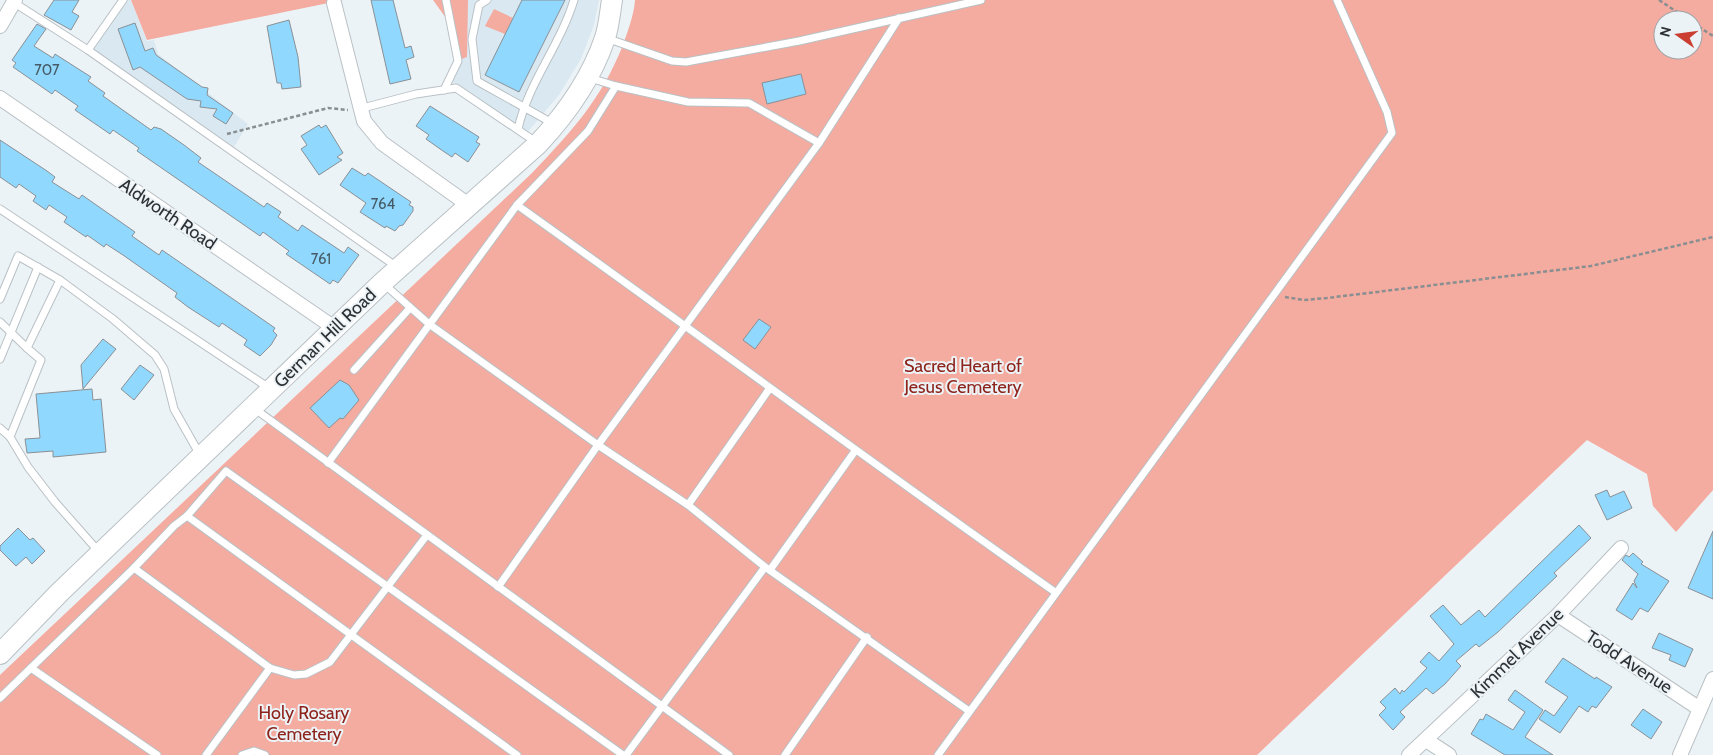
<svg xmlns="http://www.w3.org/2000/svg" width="1713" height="755" viewBox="0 0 1713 755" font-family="Cabin,sans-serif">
<rect width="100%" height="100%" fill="#ecf3f7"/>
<g fill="#dae9f1">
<path d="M124,0H131L147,41L154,40L158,54L248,124L234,147L93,50Z"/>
<path d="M449,0H599L594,25L581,59L559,95L526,134L453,82L461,58Z"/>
</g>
<g fill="#f4aba0" fill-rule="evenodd">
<path d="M131,0H343L147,40Z"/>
<path d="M433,0H468L467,57L456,61L446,18Z"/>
<path d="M635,0H1713V490L1676,532L1653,506L1647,474L1587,440L1257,755H0V675L532,173C572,131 601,100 623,45C628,30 634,15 635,0ZM1663,20H1693V50H1663Z"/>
<path d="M494,9L513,18L505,34L485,26Z"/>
</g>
<g fill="#90d8fe" stroke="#8a9094">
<path d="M54,0H79L72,12L79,16L71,30L44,15Z"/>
<path d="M371,0H393L405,48L411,46L414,57L406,60L411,79L390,84Z"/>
<path d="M522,0H565L519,92L485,75Z"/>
<path d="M289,20L298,57L301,87L282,89L281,83H277L267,26Z"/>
<path d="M135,23L145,51L153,48L156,55L202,87L208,88L207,95L233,113L226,124L213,116L217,109L200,107L201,101L187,99L140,67L133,70L118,29Z"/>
<path d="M37,24L46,29L34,46L53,58L55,54L91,77L88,81L105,93L103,96L151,130L154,127L161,129L184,145L201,158L198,162L264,207L267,203L281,212L278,217L298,231L302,225L344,253L348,247L359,255L338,283L333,280L330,284L286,254L289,251L263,232L260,236L137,151L139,148L113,130L110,134L75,110L78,106L55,90L52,94L13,67L16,63L12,60Z"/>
<path d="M801,74L806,94L767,104L762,83Z"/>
<path d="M430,106L479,137L476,142L480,144L468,162L455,153L452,157L443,151L426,139L429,135L416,126Z"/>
<path d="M319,125L321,128L326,125L343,153L337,157L342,160L319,175L301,149L307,145L301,136Z"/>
<path d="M0,140L47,171L55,177L52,182L79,199L82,195L135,232L132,236L159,255L162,250L275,328L273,331L277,335L271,345L260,356L244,345L247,340L222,323L219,327L188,307L175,297L177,293L123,255L106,244L104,247L87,235L86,237L64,222L67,217L49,205L46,210L33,201L36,196L19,184L16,188L0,177Z"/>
<path d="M352,168L365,176L368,173L411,202L409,205L413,207V211L403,225L399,226L395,231L386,226L385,228L360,212L366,203L340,185Z"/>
<path d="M759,319L771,327L755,349L743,340Z"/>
<path d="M103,339L116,349L83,389L81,365Z"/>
<path d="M140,365L154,375L134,400L121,389Z"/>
<path d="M340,380L349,385L359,400L343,419L340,418L329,428L310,408Z"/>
<path d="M92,389L93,400L101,399L106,452L53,457V451L27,453L25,439L40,438L36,394Z"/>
<path d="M1607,490L1610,497L1624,491L1632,508L1607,520L1595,495Z"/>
<path d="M1579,525L1591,538L1554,573L1557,576L1498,632L1479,647L1476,644L1456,661L1461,666L1445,684L1433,694L1426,688L1400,712L1405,717L1393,730L1379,715L1386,708L1380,702L1395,688L1400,694L1402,690L1404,692L1427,668L1420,662L1429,652L1439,661L1454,644L1430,616L1443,605L1461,625L1479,610L1485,617Z"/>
<path d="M18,528L30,540L33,538L45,551L32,564L26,557L16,566L0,550V546Z"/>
<path d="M1713,531V599L1688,588Z"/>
<path d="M1633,553L1643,562L1641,564L1669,581L1648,612L1640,608L1632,620L1616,610L1633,583L1637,588L1634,581L1638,574L1622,560L1626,555L1629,557Z"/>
<path d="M1659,633L1693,649L1685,667L1669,660L1671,655L1652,648Z"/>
<path d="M1563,658L1595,679L1596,677L1612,687L1596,708L1592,706L1588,712L1579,706L1560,733L1539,719L1545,710L1554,716L1568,697L1545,682Z"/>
<path d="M1515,690L1543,710L1525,737L1553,755H1505L1471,734L1480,719L1483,720L1486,714L1513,730L1525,712L1508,700Z"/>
<path d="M1643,709L1662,722L1651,739L1631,725Z"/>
</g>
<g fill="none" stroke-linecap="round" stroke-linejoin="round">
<defs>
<g id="lane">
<path d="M487,0L479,5L472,39L477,81L554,124"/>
<path d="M13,2L88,50L397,267"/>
<path d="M606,38L672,61L686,62L799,41L981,0"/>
<path d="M88,50L123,0"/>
<path d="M590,78L616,86"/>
<path d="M444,90L458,61L446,0"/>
<path d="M359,109L416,94L456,88L536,142"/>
<path d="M518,129C528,83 560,46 574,0"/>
<path d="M517,205L588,131L616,86L688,102L749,103L819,143"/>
<path d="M0,209L269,388"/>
<path d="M60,280L113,319L155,355L164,369L174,409L200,455"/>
<path d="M384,284L429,324L598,445L688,505L765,567L969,711"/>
<path d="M0,299L18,256L60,280L27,348L41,360L10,437L0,428"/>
<path d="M0,322L27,348"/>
<path d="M0,359L38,267"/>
<path d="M354,370L410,308"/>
<path d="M255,409L729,755"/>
<path d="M10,437L28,467L55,502L100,553"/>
<path d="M328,463L517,205C697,333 874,465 1055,592"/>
<path d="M688,505L770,388"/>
<path d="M187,516L517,755"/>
<path d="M134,568L270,668L294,675L306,674L330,662L427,535"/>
<path d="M770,570L855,451"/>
<path d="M498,587L598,445L819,143L899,18"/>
<path d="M31,668L157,755"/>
<path d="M0,698L134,568L174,526L187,516L226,471L623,755"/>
<path d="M206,755L270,668"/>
<path d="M242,755L254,751L265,755"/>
<path d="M626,755L765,567"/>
<path d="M785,755L867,637"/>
<path d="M938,755L1392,133L1387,112L1337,0"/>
</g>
<g id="street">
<path d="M334,3L364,121L382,143L470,206"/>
<path d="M0,26L15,0"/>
<path d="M0,98L336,329"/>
<path d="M1558,615L1700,709"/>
<path d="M1426,740L1449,755"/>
<path d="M1409,755L1558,615L1621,548"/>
<path d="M1680,755L1713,679"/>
</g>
<path id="secondary" d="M0,654L59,593L383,282L538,144C566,114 592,77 605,38C609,26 610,12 612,0"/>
</defs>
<use href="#lane" stroke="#bac1c5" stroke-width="9"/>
<use href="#street" stroke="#bac1c5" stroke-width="16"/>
<use href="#secondary" stroke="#bac1c5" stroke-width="22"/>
<g stroke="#898e91" stroke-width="2.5" stroke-dasharray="4 2.5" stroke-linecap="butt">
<path d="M1659,0L1689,20"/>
<path d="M1693,23L1713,36"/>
<path d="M227,134L328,108L348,110"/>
<path d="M1285,297L1304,300L1327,298L1591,266L1713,237"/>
</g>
<use href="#lane" stroke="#fff" stroke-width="7"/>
<use href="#street" stroke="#fff" stroke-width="14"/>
<use href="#secondary" stroke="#fff" stroke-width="20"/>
</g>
<g text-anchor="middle" stroke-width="4" stroke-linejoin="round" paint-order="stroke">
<g font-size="15" fill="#465b66">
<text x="47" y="75">707</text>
<text x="383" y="209">764</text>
<text x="321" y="264">761</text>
</g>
<g font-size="18" fill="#2e3133" stroke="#ecf3f7">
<text transform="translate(168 214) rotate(34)" y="6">Aldworth Road</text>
<text transform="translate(325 338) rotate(-44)" y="6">German Hill Road</text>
<text transform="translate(1517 653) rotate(-44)" y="6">Kimmel Avenue</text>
<text transform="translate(1629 662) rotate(33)" y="6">Todd Avenue</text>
</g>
<g font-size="18" fill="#8d231b" stroke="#ecf3f7">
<text x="963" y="372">Sacred Heart of<tspan x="963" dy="21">Jesus Cemetery</tspan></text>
<text x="304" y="719">Holy Rosary<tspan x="304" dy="21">Cemetery</tspan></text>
</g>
</g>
<g transform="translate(1678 35) rotate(284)"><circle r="24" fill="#ecf3f7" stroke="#a0a5a9"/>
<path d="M0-4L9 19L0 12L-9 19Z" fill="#cb3e32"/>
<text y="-8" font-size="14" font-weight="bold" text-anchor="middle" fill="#2e3133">N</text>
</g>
</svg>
